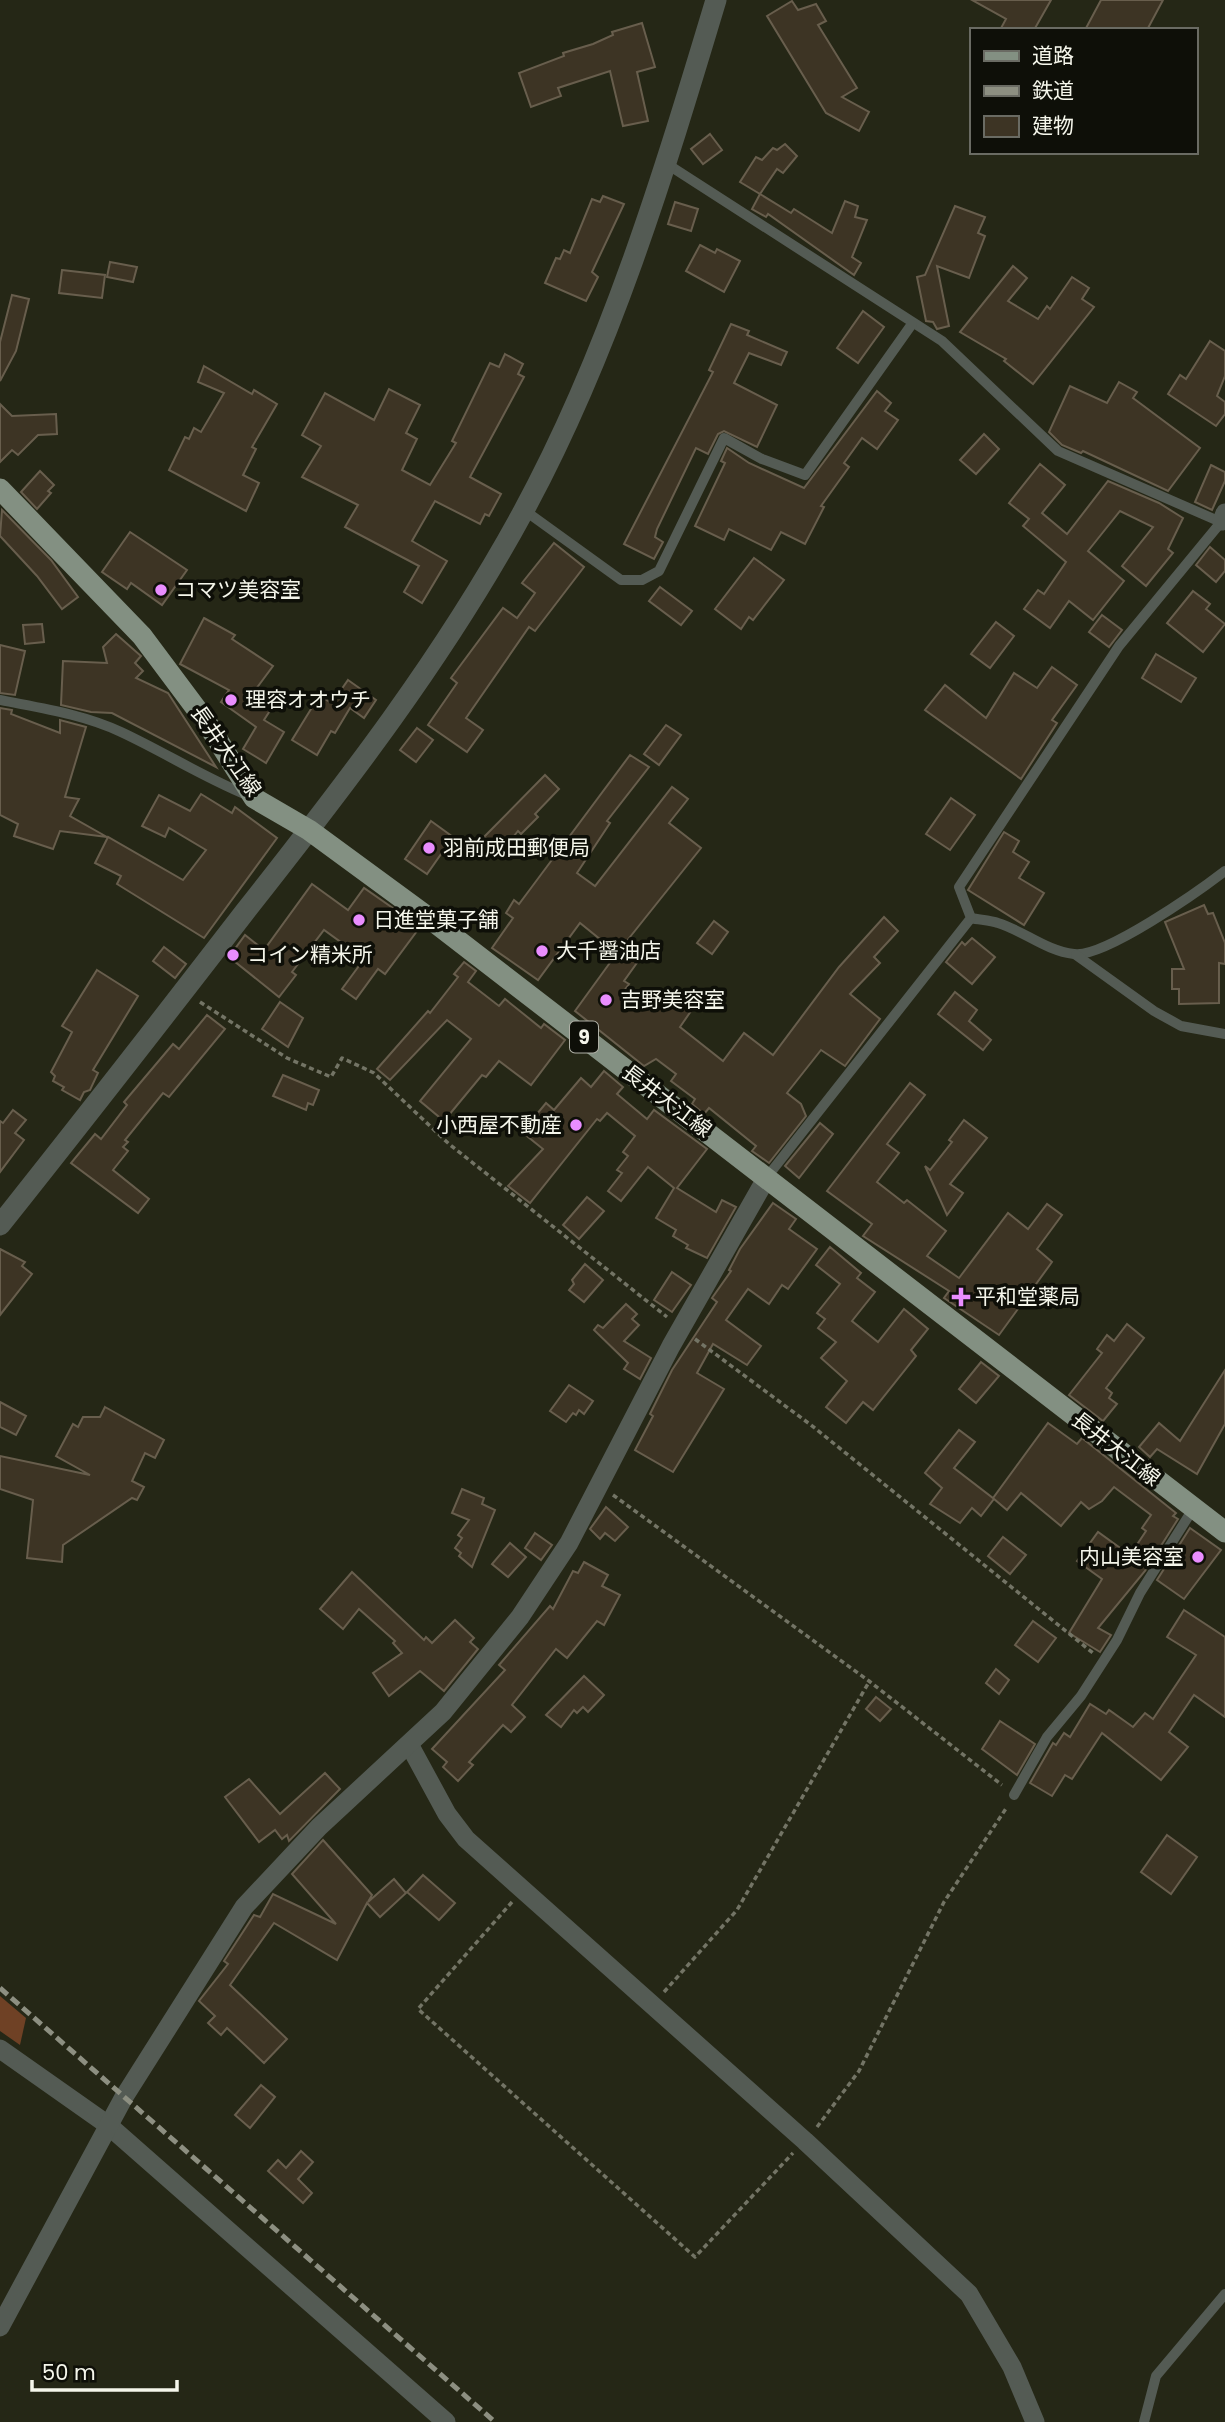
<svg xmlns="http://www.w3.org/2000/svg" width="1225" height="2422" viewBox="0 0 1225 2422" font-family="Poppins,'Noto Sans JP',sans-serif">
<rect width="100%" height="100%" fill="#252716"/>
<path fill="#6f4125" d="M0,1996L26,2018L20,2045L0,2031Z"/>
<g fill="#3d3424" stroke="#685e4d" stroke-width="2">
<path d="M972,0H1051L1034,30H1000L1006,19Z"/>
<path d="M1101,0H1163L1147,30H1085Z"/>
<path d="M792,1L798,10L816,4L826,21L818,25L857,88L842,97L869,112L859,131L826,113L767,16Z"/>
<path d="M642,23L655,67L637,72L648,121L623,126L610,71L558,88L561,96L531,107L519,73L564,56L563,53L593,44L613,35L612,32Z"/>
<path d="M710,134L722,150L703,164L691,149Z"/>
<path d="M785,144L797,156L783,173L777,169L760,194L740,182L756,157L762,160L773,148L777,150Z"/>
<path d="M760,194L791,213L794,209L832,233L845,201L858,206L855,217L867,220L852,257L861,263L854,275L768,214L766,217L752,209Z"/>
<path d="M603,196L624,204L592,272L598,277L586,301L545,283L556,258L560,259L564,250L570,253L592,199L600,202Z"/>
<path d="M675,202L698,209L691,231L668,224Z"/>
<path d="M955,206L985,217L978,233L985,236L969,278L937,266L949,326L937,329L933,322L926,321L917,277L925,275Z"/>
<path d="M700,245L715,253L717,249L740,261L724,292L686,271Z"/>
<path d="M110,262L137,267L133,282L107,277Z"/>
<path d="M1013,266L1027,278L1008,301L1038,319L1047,306L1050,309L1072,277L1089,288L1082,299L1094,307L1033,384L1004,361L1006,359L960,332Z"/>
<path d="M62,270L105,275L102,298L59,293Z"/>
<path d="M12,295L29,299L16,351L0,381V342Z"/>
<path d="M863,311L884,327L858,363L837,348Z"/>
<path d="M731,324L749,331L747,335L787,352L781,365L749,353L734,383L777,405L757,447L724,431L718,434L708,454L696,448L657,529L655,537L663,542L654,559L624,544L713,372L709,370Z"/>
<path d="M1210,341L1225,351V376L1217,396L1225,402V414L1216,426L1168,394L1180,375L1186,379Z"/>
<path d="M505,354L523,364L518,374L524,377L470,477L501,494L489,516L485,514L480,524L435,501L412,541L447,561L422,603L404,592L419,566L345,527L358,505L302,477L321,446L302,435L325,393L374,420L389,389L420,405L406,433L417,439L402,470L430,485L456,443L452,441L490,363L499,367Z"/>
<path d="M204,366L252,394L254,390L277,404L252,447L256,449L243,475L259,483L246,511L169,470L185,437L189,439L194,428L201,432L224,393L198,382Z"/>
<path d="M1119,382L1137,392L1133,398L1200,448L1168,491L1083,451L1081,453L1062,445L1049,432L1070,386L1107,403Z"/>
<path d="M877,391L891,403L885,411L898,420L877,449L862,438L844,463L849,467L821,506L824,507L805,544L781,532L771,550L729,529L724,540L695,526L725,463L721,461L727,448L749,463L804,488Z"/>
<path d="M0,404L12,416L56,414L57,434L38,435L18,455L12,450L0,462Z"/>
<path d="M984,434L999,449L976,474L960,460Z"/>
<path d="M1040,464L1065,485L1042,513L1067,534L1108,481L1159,503L1183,518L1168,549L1173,553L1146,586L1122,566L1153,527L1120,511L1088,551L1124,581L1093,620L1069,601L1050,628L1024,609L1038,590L1044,594L1066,562L1023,526L1029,519L1009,503Z"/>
<path d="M1211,465L1225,472V481L1212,510L1195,502Z"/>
<path d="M40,471L54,485L48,491L51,493L37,509L21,492Z"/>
<path d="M2,510L51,560L78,597L62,609L37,576L0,536Z"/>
<path d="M130,532L187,570L162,605L131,583L127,589L102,572Z"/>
<path d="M554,543L584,567L535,631L529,627L466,718L483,730L467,752L428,725L457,683L451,678L503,608L517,618L535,593L522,583Z"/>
<path d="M1210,547L1225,560V571L1216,582L1196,565Z"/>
<path d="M754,558L784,580L753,620L749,617L741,629L715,609Z"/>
<path d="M660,587L692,611L681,625L649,601Z"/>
<path d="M1193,591L1210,604L1206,609L1225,624L1203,652L1167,623Z"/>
<path d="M1102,615L1122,630L1109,647L1089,632Z"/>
<path d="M204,618L235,635L232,639L273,666L253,693L273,706L264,720L284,732L266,763L243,749L256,727L221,702L229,690L180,664Z"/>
<path d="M996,622L1014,636L990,668L971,654Z"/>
<path d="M42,624L44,642L25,644L23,625Z"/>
<path d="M116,634L141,656L135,663L143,671L136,678L168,693L216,767L112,713L91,712L61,705L63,661L107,663L103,647Z"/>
<path d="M0,645L25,651L15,695L0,693Z"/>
<path d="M1156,654L1196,678L1181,702L1142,678Z"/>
<path d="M1052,667L1077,685L1052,720L1057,723L1021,779L925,710L945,685L986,718L1014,673L1037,688Z"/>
<path d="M348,680L376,700L364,718L350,708L335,733L331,731L317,755L292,740L319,696L332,703Z"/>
<path d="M0,708L12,710L11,714L60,733V720L86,727L65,797L79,799L70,816L107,837L60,831L53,849L14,836L18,824L0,815Z"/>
<path d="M666,725L681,735L659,765L644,754Z"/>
<path d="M417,728L433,740L416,762L400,750Z"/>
<path d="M630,755L649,767L607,821L610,823L577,873L595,886L672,787L688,799L669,823L701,848L622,947L639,960L624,981L629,984L624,991L652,1011L665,992L691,1011L680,1027L723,1061L744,1033L773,1055L839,967L884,917L898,931L874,957L880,963L850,994L880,1019L845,1066L821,1050L787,1093L801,1104L806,1116L769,1163L752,1151L756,1146L709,1108L704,1114L692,1104L695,1099L671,1081L676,1074L656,1059L644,1066L575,1011L617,953L580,923L538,980L492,948L513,918L506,913L514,900L519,904L531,888Z"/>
<path d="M545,775L559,789L535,814L538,817L521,834L518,831L502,851L484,837Z"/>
<path d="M201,794L232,813L235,807L277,838L204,938L117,884L121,876L95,863L108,837L183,880L206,850L169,828L165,837L142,826L159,795L190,811Z"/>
<path d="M951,798L975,815L950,850L926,834Z"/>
<path d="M431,821L453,837L427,874L405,859Z"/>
<path d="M1004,832L1019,841L1013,852L1029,862L1019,878L1044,893L1024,925L968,890Z"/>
<path d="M312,884L348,910L364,888L420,927L385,974L378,969L356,999L342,989L364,959L324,930L292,972L296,975L279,997L229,957L245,935L264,950Z"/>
<path d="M1204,905L1208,914L1213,913L1225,943V964L1219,963V1003L1179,1004V989H1172V969H1184L1165,922Z"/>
<path d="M714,921L728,932L712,954L697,943Z"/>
<path d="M972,938L995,957L972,984L946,962L962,942L965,945Z"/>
<path d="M164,947L186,964L175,978L153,961Z"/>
<path d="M464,962L476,971L468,982L499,1006L505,999L541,1028L544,1024L565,1040L531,1085L499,1061L486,1077L482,1075L444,1121L420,1101L471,1039L447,1020L390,1080L377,1069L428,1011L430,1013L458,977L454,974Z"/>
<path d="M97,970L138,996L93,1070L98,1073L90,1090L84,1092L80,1100L62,1090L64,1087L53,1081L55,1076L51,1072L72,1032L62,1026Z"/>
<path d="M955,992L977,1010L969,1021L991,1040L983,1050L938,1014Z"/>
<path d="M280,1002L303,1018L288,1047L262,1029Z"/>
<path d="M207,1015L225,1029L169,1097L163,1093L125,1140L128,1142L123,1147L128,1151L113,1170L149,1199L138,1213L71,1163L95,1134L101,1139L127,1105L124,1102L173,1044L179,1049Z"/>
<path d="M604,1071L623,1087L617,1094L647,1119L654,1110L707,1149L677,1188L716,1212L722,1200L736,1207L707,1258L686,1248L688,1245L673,1236L676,1230L656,1218L674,1188L648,1167L621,1201L608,1191L622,1173L617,1170L628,1156L623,1152L635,1136L607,1113L600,1121L597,1119L530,1203L508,1186L543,1149L522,1132L546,1103L554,1110L581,1078L591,1087Z"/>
<path d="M283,1075L319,1090L313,1105L308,1103L306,1110L273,1096Z"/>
<path d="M910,1083L925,1095L887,1144L899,1153L877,1182L904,1203L907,1200L946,1231L927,1256L959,1278L1008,1213L1028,1229L1047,1204L1062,1215L1037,1249L1052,1262L999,1335L944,1298L949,1291L863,1236L872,1224L827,1191Z"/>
<path d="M13,1110L26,1120L15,1133L24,1140L0,1172V1121L3,1123Z"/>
<path d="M964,1120L987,1138L950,1184L963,1193L947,1215L925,1166L930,1170L952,1142L949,1140Z"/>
<path d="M820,1123L833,1134L799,1178L785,1166Z"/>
<path d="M587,1197L604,1211L579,1239L563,1225Z"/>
<path d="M773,1203L796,1219L789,1229L817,1249L788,1289L782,1285L769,1304L748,1289L726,1320L761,1346L747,1365L713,1344L697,1373L724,1389L673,1472L635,1450L653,1416L650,1414L672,1370L717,1302L712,1298L731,1271L729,1270L740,1249Z"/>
<path d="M830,1247L861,1273L857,1278L875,1292L852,1321L878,1342L904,1309L928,1329L911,1350L916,1356L873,1410L863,1402L846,1423L826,1407L847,1381L821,1358L836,1342L818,1328L825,1319L817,1313L840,1284L816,1265Z"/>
<path d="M0,1249L25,1262L22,1266L32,1274L0,1315Z"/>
<path d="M585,1264L603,1280L584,1302L569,1290L574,1284L572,1280Z"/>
<path d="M672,1272L691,1285L672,1312L654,1300Z"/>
<path d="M626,1304L637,1314L632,1319L639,1325L624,1341L651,1358L640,1379L624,1369L628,1363L594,1330L598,1325L603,1328Z"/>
<path d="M1127,1324L1144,1338L1106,1388L1112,1393L1109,1398L1117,1404L1103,1421L1069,1395L1102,1353L1097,1349L1107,1335L1114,1341Z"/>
<path d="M981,1362L999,1376L976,1403L959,1389Z"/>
<path d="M1225,1370V1424L1197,1474L1157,1449L1150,1457L1139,1447L1159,1423L1180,1441Z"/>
<path d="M569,1385L593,1401L584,1414L579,1410L576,1415L573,1413L566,1422L550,1411Z"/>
<path d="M0,1402L26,1416L16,1435L0,1427Z"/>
<path d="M105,1407L164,1440L155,1458L145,1453L132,1481L144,1487L137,1500L132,1498L63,1545L62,1562L27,1558L33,1500L0,1489V1456L90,1475L56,1456L73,1424L78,1427L83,1417H100Z"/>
<path d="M1048,1423L1077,1444L1082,1438L1176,1513L1173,1516L1178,1519L1145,1571L1098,1628L1111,1635L1100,1652L1069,1633L1102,1579L1077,1561L1098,1532L1130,1555L1146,1531L1142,1528L1151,1515L1114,1487L1102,1501L1089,1509L1081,1502L1061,1526L1021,1493L1007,1510L994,1499L981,1516L972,1508L960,1523L930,1504L942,1488L925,1473L959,1430L975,1442L954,1468L993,1498Z"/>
<path d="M462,1489L484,1498L482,1504L495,1510L472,1567L459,1556L461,1553L455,1548L462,1538L458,1535L469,1520L452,1513Z"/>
<path d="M606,1507L628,1527L615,1541L605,1533L600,1539L590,1529Z"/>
<path d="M1190,1528L1221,1550L1184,1599L1157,1580Z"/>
<path d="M535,1533L552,1545L541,1560L525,1548Z"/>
<path d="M1003,1537L1026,1555L1010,1574L988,1556Z"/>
<path d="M510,1543L526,1557L508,1577L492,1564Z"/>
<path d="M584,1562L608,1575L602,1586L620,1595L604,1625L597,1621L567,1658L556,1649L512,1705L525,1717L511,1732L503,1725L469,1762L473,1765L458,1781L443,1767L447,1762L432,1749L505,1670L499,1665L550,1606L553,1609L573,1571L578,1573Z"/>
<path d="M352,1572L424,1640L426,1637L432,1643L455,1620L474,1638L470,1642L478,1649L444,1691L420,1671L389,1696L373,1673L402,1653L393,1643L395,1641L359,1609L343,1629L320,1609Z"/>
<path d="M1184,1610L1225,1637V1717L1194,1695L1169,1732L1188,1747L1161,1780L1102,1733L1072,1779L1065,1775L1052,1796L1030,1783L1053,1743L1056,1745L1064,1733L1070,1737L1090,1704L1106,1714L1109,1710L1133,1727L1145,1713L1153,1719L1196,1655L1167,1637Z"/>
<path d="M1033,1621L1056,1638L1038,1662L1015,1645Z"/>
<path d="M996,1669L1009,1680L999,1694L986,1683Z"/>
<path d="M584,1676L604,1695L588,1712L583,1707L577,1713L574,1710L561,1727L546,1715Z"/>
<path d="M876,1697L891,1709L880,1721L866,1709Z"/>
<path d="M1000,1721L1035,1744L1017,1775L982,1749Z"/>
<path d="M325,1773L340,1789L289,1841L287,1835L282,1839L275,1830L259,1842L225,1797L249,1779L280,1814Z"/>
<path d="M1167,1835L1197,1857L1171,1894L1141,1872Z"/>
<path d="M323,1840L372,1895L368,1902L394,1879L406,1893L380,1917L367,1903L337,1960L274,1923L230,1985L287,2039L264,2063L227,2028L221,2035L208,2023L215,2016L199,2001L228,1964L224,1961L254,1915L260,1917L273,1894L336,1924L292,1874Z"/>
<path d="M423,1875L455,1903L439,1920L407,1892Z"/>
<path d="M261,2085L275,2097L250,2128L235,2115Z"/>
<path d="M301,2151L313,2162L298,2179L312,2193L303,2203L268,2171L278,2160L286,2168Z"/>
</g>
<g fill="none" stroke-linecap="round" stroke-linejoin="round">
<g stroke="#737465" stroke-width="3.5" stroke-dasharray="5 3.5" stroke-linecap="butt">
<path d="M200,1002L287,1058L331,1077L342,1058L374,1073L449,1144L667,1317"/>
<path d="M695,1339L811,1425L1093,1653"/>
<path d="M613,1495L869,1681L1002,1785"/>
<path d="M512,1902L418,2009L695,2257L793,2153"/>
<path d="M664,1992L737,1910L869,1682"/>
<path d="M817,2127L859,2071L944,1902L1007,1807"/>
</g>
<g stroke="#545b54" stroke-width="10">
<path d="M667,164L942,341L1058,451L1223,523"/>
<path d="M524,510L621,580H642L659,571L724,438L762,459L805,475L912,324"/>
<path d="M0,700C40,708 83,714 121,732C164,752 203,777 247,795"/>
<path d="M971,918C980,920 990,920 998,923C1024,931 1046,951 1074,954C1104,958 1199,891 1225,871"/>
<path d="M1076,955L1154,1011L1181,1026L1225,1034"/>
<path d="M767,1177L971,918L959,887L1119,646L1222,521"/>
<path d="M1014,1795L1047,1737L1081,1696L1117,1640L1140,1593L1193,1509"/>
<path d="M1144,2422L1156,2376L1225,2294"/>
</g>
<g stroke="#545b54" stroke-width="19">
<path d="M1222,521L1225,513"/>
<path d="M410,1746L447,1814L466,1839L805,2141L969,2294L1012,2367L1035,2422"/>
<path d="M0,2049L108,2125L446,2422"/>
<path d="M0,2327L124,2097L244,1907L319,1827L443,1712L520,1617L569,1543L671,1346L767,1177"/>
</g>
<path stroke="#545b54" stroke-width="21" d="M0,1225C82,1122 163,1018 244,913C345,785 445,656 523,512C610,352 664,173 716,0"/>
<path stroke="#839082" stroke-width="21" d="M0,489L142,636L207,723L254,798L309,830L429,918L1225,1532"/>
<path stroke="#8d8f81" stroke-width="5" stroke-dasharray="10 5" stroke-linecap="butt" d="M0,1988L495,2422"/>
</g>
<g fill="#e98dfe" stroke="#0e0f08" stroke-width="2.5">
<circle cx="161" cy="590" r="7"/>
<circle cx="231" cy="700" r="7"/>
<circle cx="429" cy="848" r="7"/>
<circle cx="359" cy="920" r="7"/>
<circle cx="542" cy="951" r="7"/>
<circle cx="233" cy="955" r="7"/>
<circle cx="606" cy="1000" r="7"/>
<circle cx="576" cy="1125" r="7"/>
<path d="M957.5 1286.5h7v7h7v7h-7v7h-7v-7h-7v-7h7z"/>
<circle cx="1198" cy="1557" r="7"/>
</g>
<g text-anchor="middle" stroke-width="7" stroke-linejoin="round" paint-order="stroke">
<rect fill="#0e0f08" stroke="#b0b1a7" stroke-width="2" x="570" y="1021.5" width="28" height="31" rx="5"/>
<g font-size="19" font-weight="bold" fill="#f5f6eb">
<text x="584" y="1044">9</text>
</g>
<g font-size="21" fill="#f5f6eb" stroke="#0e0f08" text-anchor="start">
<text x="175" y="597">コマツ美容室</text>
<text x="245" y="707">理容オオウチ</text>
<text x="443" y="855">羽前成田郵便局</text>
<text x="373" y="927">日進堂菓子舗</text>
<text x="556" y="958">大千醤油店</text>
<text x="247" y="962">コイン精米所</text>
<text x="620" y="1007">吉野美容室</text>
<text x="562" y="1132" text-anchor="end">小西屋不動産</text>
<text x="975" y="1304">平和堂薬局</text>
<text x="1184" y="1564" text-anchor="end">内山美容室</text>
</g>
<g font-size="21" fill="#f5f6eb" stroke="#0e0f08">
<text transform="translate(226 751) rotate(55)" y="7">長井大江線</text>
<text transform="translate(667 1101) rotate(37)" y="7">長井大江線</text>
<text transform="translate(1116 1449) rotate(38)" y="7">長井大江線</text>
</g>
</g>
<rect x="970" y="28" width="228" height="126" fill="#0e0f08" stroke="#6a6b63" stroke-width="2"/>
<rect x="984" y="51" width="35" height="10" fill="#839082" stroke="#6a6b63" stroke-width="2"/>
<text x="1032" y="63" font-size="21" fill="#f5f6eb">道路</text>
<rect x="984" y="86" width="35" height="10" fill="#8d8f81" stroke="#6a6b63" stroke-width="2"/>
<text x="1032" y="98" font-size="21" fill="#f5f6eb">鉄道</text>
<rect x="984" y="116" width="35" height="21" fill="#3d3424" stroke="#6a6b63" stroke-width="2"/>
<text x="1032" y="133" font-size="21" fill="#f5f6eb">建物</text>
<path d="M32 2380v10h145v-10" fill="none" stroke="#f5f6eb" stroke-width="3.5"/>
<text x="42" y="2380" font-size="21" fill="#f5f6eb" stroke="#0e0f08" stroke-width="5" paint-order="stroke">50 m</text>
</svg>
